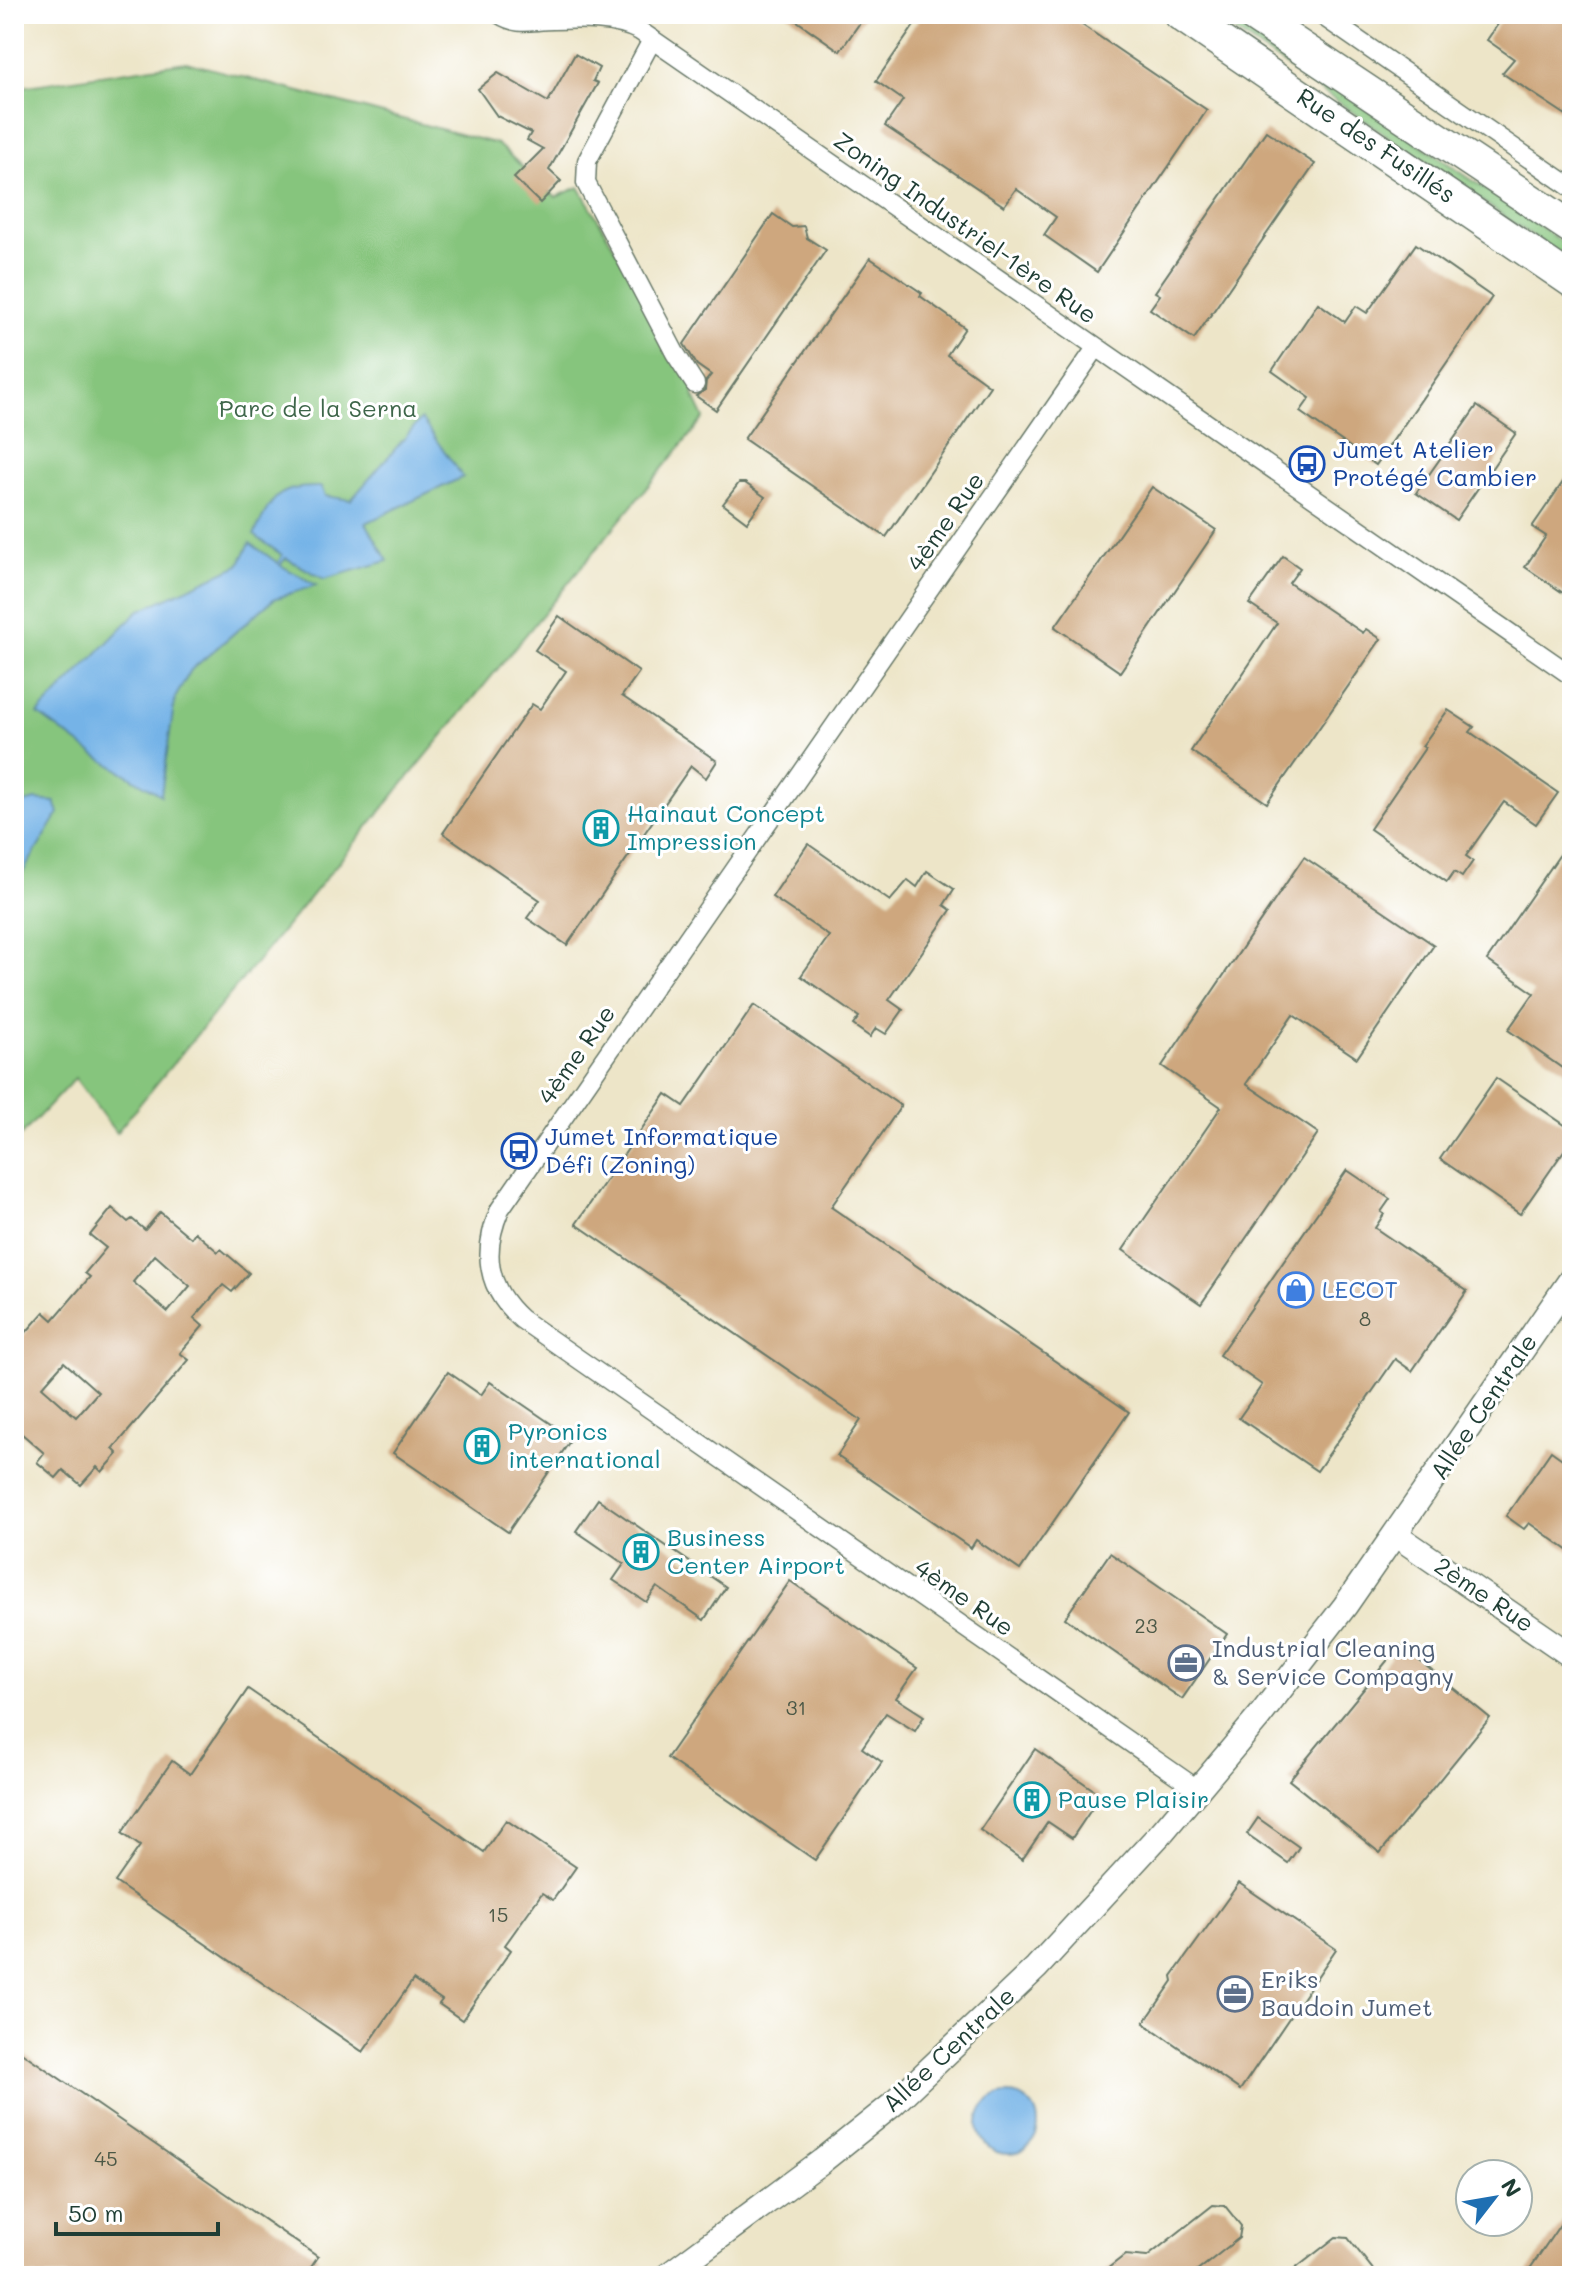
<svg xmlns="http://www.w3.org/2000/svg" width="1586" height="2290" viewBox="0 0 1586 2290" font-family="Mali,sans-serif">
<rect width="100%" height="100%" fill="#fff"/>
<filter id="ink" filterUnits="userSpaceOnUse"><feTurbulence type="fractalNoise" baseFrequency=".0125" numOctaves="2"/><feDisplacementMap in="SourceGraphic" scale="16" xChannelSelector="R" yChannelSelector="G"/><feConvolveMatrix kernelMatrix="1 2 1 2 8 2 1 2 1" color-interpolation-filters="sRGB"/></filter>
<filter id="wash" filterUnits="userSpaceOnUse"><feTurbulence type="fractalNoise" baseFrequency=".006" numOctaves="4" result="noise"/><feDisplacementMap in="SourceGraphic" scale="32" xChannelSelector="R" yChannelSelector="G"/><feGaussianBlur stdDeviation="1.8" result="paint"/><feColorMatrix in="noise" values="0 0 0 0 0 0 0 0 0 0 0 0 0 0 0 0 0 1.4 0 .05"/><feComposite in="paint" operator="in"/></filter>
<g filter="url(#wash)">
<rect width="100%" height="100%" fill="#ede5c8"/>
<g fill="#86c57d" stroke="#528158" stroke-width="2">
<path d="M1210,14H1231L1572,249V263Z"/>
<path d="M186,62L497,144L556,197L579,187L695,384L693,395L704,418L116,1133L75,1078L14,1143V88Z"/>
</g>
<g fill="#74b3e7" stroke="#4a788e" stroke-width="2">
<path d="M421,419L463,477L366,523L388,561L324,579L286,558L280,565L316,585L274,599L191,670L175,698L161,795L93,754L38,714L138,611L239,565L250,543L278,563L282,555L254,535C272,497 277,486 321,487L325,496L351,500Z"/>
<path d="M35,800L55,802L59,813L14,887V806Z"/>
<circle cx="1008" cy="2124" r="30"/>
</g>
<g id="blocks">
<g fill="#cea77e" fill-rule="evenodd">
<path d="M787,14H866L840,51Z"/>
<path d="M922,14H1066L1207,110L1097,272L1044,235L1056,217L1016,189L1004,206L885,126L903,100L876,81Z"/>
<path d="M1505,14H1572V119L1502,73L1514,59L1487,40Z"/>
<path d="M575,54L599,68L593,81L598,83L549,170L561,181L540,203L514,178L543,149L527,140L531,133L497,116L478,89L498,73L548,102Z"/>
<path d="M1266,131L1315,164L1194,339L1150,309L1160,295L1155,292Z"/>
<path d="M773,214L792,227L804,226L807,238L826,250L716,410L696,396L705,390L706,381L711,375L697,365L684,344Z"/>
<path d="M1416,244L1492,297L1376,465L1300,412L1310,398L1272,371L1318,303L1345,322L1356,306L1367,313Z"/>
<path d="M870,258L922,293L920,296L965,328L947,355L990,386L886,537L744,439Z"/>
<path d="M1477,406L1516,433L1456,520L1416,493Z"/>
<path d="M1572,469V599L1525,567L1546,536L1532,527Z"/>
<path d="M739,483H745L765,497L747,522L723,504Z"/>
<path d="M1152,487L1216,530L1120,672L1055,627Z"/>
<path d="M1283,556L1300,568L1289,583L1363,633L1366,629L1381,639L1267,803L1191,751L1277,623L1249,604Z"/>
<path d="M559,616L639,672L622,696L717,761L706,778L691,766L567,945L527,918L540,900L443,833L532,704L540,709L566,671L535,650Z"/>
<path d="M1448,710L1474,727L1470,732L1558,793L1536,824L1504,802L1466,856L1473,861L1462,877L1454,872L1447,882L1370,829L1425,748L1422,746Z"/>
<path d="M1572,837V1075L1508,1030L1534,993L1487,960Z"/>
<path d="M808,844L890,901L908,880L917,887L927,871L954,889L944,905L951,910L889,1000L903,1010L886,1034L876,1028L870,1037L853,1025L859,1017L801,976L829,936L772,897Z"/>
<path d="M1304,857L1434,945L1357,1058L1293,1015L1246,1084L1318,1133L1201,1304L1123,1250L1221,1107L1162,1066Z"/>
<path d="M754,1005L901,1106L831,1207L1129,1412L1020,1570L976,1540L971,1548L837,1456L861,1420L576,1224L666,1094L684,1106Z"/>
<path d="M1496,1078L1572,1130V1139L1520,1214L1440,1159Z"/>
<path d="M1347,1170L1390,1199L1381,1212L1384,1214L1375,1228L1467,1291L1412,1371L1395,1359L1317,1471L1239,1418L1262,1385L1219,1355Z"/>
<path d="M112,1208L128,1222L132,1219L145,1230L160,1212L191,1238L195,1232L218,1252L221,1249L249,1273L232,1292L223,1285L194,1318L203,1326L180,1353L189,1360L113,1449L118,1454L102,1472L97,1467L81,1485L63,1470L56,1478L37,1462L44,1453L14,1427V1346L44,1312L53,1320L90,1277L85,1273L106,1248L90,1235ZM155,1255L190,1286L168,1312L133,1282ZM64,1362L98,1392L76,1417L42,1387Z"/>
<path d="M448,1372L481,1395L490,1382L572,1438L508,1532L393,1453Z"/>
<path d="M1551,1451L1572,1466V1553L1529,1523L1524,1529L1506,1516Z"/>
<path d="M598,1499L726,1587L704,1620L657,1587L646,1602L613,1580L624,1564L576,1531Z"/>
<path d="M1110,1553L1227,1634L1182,1699L1065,1618Z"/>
<path d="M790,1581L917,1668L896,1698L924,1716L915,1731L886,1713L862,1748L882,1762L815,1860L667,1758Z"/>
<path d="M1400,1645L1490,1718L1380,1853L1289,1780Z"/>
<path d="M248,1689L484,1852L506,1820L576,1867L553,1900L542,1893L505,1945L511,1950L462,2020L439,2004L442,2000L413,1980L363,2052L115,1882L140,1846L122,1833L172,1761L190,1774Z"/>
<path d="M1035,1749L1101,1795L1072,1838L1048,1822L1022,1860L980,1830Z"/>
<path d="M1258,1818L1299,1847L1288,1863L1247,1834Z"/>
<path d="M1239,1883L1336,1949L1240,2090L1144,2023L1173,1981L1172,1976Z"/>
<path d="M14,2047L318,2257L305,2276H14Z"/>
<path d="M1213,2205L1225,2206L1241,2226L1239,2238L1191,2276H1098L1125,2255L1147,2257Z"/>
<path d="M1572,2207V2276H1525Z"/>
<path d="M1336,2237L1348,2238L1378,2276H1286Z"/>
</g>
</g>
</g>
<g filter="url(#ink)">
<use href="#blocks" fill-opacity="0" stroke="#677868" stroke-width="2"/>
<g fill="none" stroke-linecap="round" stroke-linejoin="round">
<defs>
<g id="minor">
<path d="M499,14C519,27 531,20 553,20C581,19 615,18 640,31L1572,676"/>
<path d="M1320,14L1572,188"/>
<path d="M652,40L587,161L586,183L675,353L695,384"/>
<path d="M1096,348L500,1209C482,1251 486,1288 521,1319L1197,1789"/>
</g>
<g id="tertiary">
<path d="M1396,1535L1572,1656"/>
<path d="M667,2276L822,2161L892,2105L1036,1968L1163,1831L1259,1717L1345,1606L1572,1278"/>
</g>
<g id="trunk">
<path d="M1180,14L1572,281"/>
<path d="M1251,14L1572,228"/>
</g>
</defs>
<use href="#minor" stroke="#677868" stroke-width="21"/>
<use href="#tertiary" stroke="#677868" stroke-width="27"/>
<use href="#trunk" stroke="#677868" stroke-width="35"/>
<use href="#minor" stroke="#fff" stroke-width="18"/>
<use href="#tertiary" stroke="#fff" stroke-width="24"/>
<use href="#trunk" stroke="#fff" stroke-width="32"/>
</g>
</g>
<defs>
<symbol id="bus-ring" viewBox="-11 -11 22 22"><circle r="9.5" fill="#fff" stroke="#1a4fb4" stroke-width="1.5"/><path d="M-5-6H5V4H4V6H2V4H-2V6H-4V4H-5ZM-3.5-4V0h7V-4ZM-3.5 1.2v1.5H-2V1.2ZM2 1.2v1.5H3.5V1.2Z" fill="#1a4fb4"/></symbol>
<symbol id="building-ring" viewBox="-11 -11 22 22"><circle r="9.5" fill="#fff" stroke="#0f9aa8" stroke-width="1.5"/><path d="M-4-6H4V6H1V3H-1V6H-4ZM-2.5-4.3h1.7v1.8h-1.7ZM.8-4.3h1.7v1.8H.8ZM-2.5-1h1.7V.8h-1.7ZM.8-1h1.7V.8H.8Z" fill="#0f9aa8"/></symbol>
<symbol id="shop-ring" viewBox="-11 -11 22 22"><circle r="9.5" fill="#fff" stroke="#3f7fe0" stroke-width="1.5"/><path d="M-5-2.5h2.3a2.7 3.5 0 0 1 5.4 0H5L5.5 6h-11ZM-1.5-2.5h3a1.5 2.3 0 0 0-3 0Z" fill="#3f7fe0"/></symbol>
<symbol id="office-ring" viewBox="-11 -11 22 22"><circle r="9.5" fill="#fff" stroke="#5c6f8a" stroke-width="1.5"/><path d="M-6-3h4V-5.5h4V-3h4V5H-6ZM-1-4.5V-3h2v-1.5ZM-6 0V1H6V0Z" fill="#5c6f8a"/></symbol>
</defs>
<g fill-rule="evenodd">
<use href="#bus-ring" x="1287" y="444" width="40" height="40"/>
<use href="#building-ring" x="581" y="808" width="40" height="40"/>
<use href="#bus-ring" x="499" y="1131" width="40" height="40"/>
<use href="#shop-ring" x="1276" y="1270" width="40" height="40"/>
<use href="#building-ring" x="462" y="1426" width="40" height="40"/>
<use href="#building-ring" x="621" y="1532" width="40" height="40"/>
<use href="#office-ring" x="1166" y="1643" width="40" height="40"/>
<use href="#building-ring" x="1012" y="1780" width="40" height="40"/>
<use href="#office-ring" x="1215" y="1974" width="40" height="40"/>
</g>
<g text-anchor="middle" stroke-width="6" stroke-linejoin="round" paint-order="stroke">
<g font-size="20" fill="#4b5846">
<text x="1365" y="1326">8</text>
<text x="1146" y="1633">23</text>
<text x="796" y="1715">31</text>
<text x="498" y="1922">15</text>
<text x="106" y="2166">45</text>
</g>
<g font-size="24" fill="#1f3d34" stroke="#fff">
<text transform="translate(1376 146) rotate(34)" y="8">Rue des Fusillés</text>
<text transform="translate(965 228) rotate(35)" y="8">Zoning Industriel-1ère Rue</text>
<text transform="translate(946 522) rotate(-55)" y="8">4ème Rue</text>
<text transform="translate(577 1055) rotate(-55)" y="8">4ème Rue</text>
<text transform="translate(1484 1407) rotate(-56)" y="8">Allée Centrale</text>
<text transform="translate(1484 1595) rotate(34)" y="8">2ème Rue</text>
<text transform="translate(964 1598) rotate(35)" y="8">4ème Rue</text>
<text transform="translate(949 2050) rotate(-43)" y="8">Allée Centrale</text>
</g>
<g font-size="24" fill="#3e664a" stroke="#fff">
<text x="318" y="417">Parc de la Serna</text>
</g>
<g font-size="24" fill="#164399" stroke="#fff" text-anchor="start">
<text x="1333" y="458">Jumet Atelier<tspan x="1333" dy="28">Protégé Cambier</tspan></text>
<text x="545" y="1145">Jumet Informatique<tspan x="545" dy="28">Défi (Zoning)</tspan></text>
</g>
<g font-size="24" fill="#0d838f" stroke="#fff" text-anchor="start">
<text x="627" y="822">Hainaut Concept<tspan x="627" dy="28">Impression</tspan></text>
<text x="508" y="1440">Pyronics<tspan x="508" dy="28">international</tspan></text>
<text x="667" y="1546">Business<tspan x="667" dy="28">Center Airport</tspan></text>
<text x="1058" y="1808">Pause Plaisir</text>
</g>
<g font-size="24" fill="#366cbe" stroke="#fff" text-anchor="start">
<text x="1322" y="1298">LECOT</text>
</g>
<g font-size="24" fill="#4e5e75" stroke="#fff" text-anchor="start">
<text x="1212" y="1657">Industrial Cleaning<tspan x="1212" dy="28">&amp; Service Compagny</tspan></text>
<text x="1261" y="1988">Eriks<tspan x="1261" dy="28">Baudoin Jumet</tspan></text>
</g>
</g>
<rect width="1586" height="2290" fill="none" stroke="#fff" stroke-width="48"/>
<g transform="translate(1494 2198) rotate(59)"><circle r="38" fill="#ffffff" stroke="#a5b1ae" stroke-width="2"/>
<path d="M0-6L14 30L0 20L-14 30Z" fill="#1f6fb2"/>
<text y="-12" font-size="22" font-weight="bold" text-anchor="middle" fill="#1f3d34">N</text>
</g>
<path d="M56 2222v12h162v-12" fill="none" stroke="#1f3d34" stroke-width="4"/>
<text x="68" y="2222" font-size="24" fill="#1f3d34" stroke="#ffffff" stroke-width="6" paint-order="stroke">50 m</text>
</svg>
